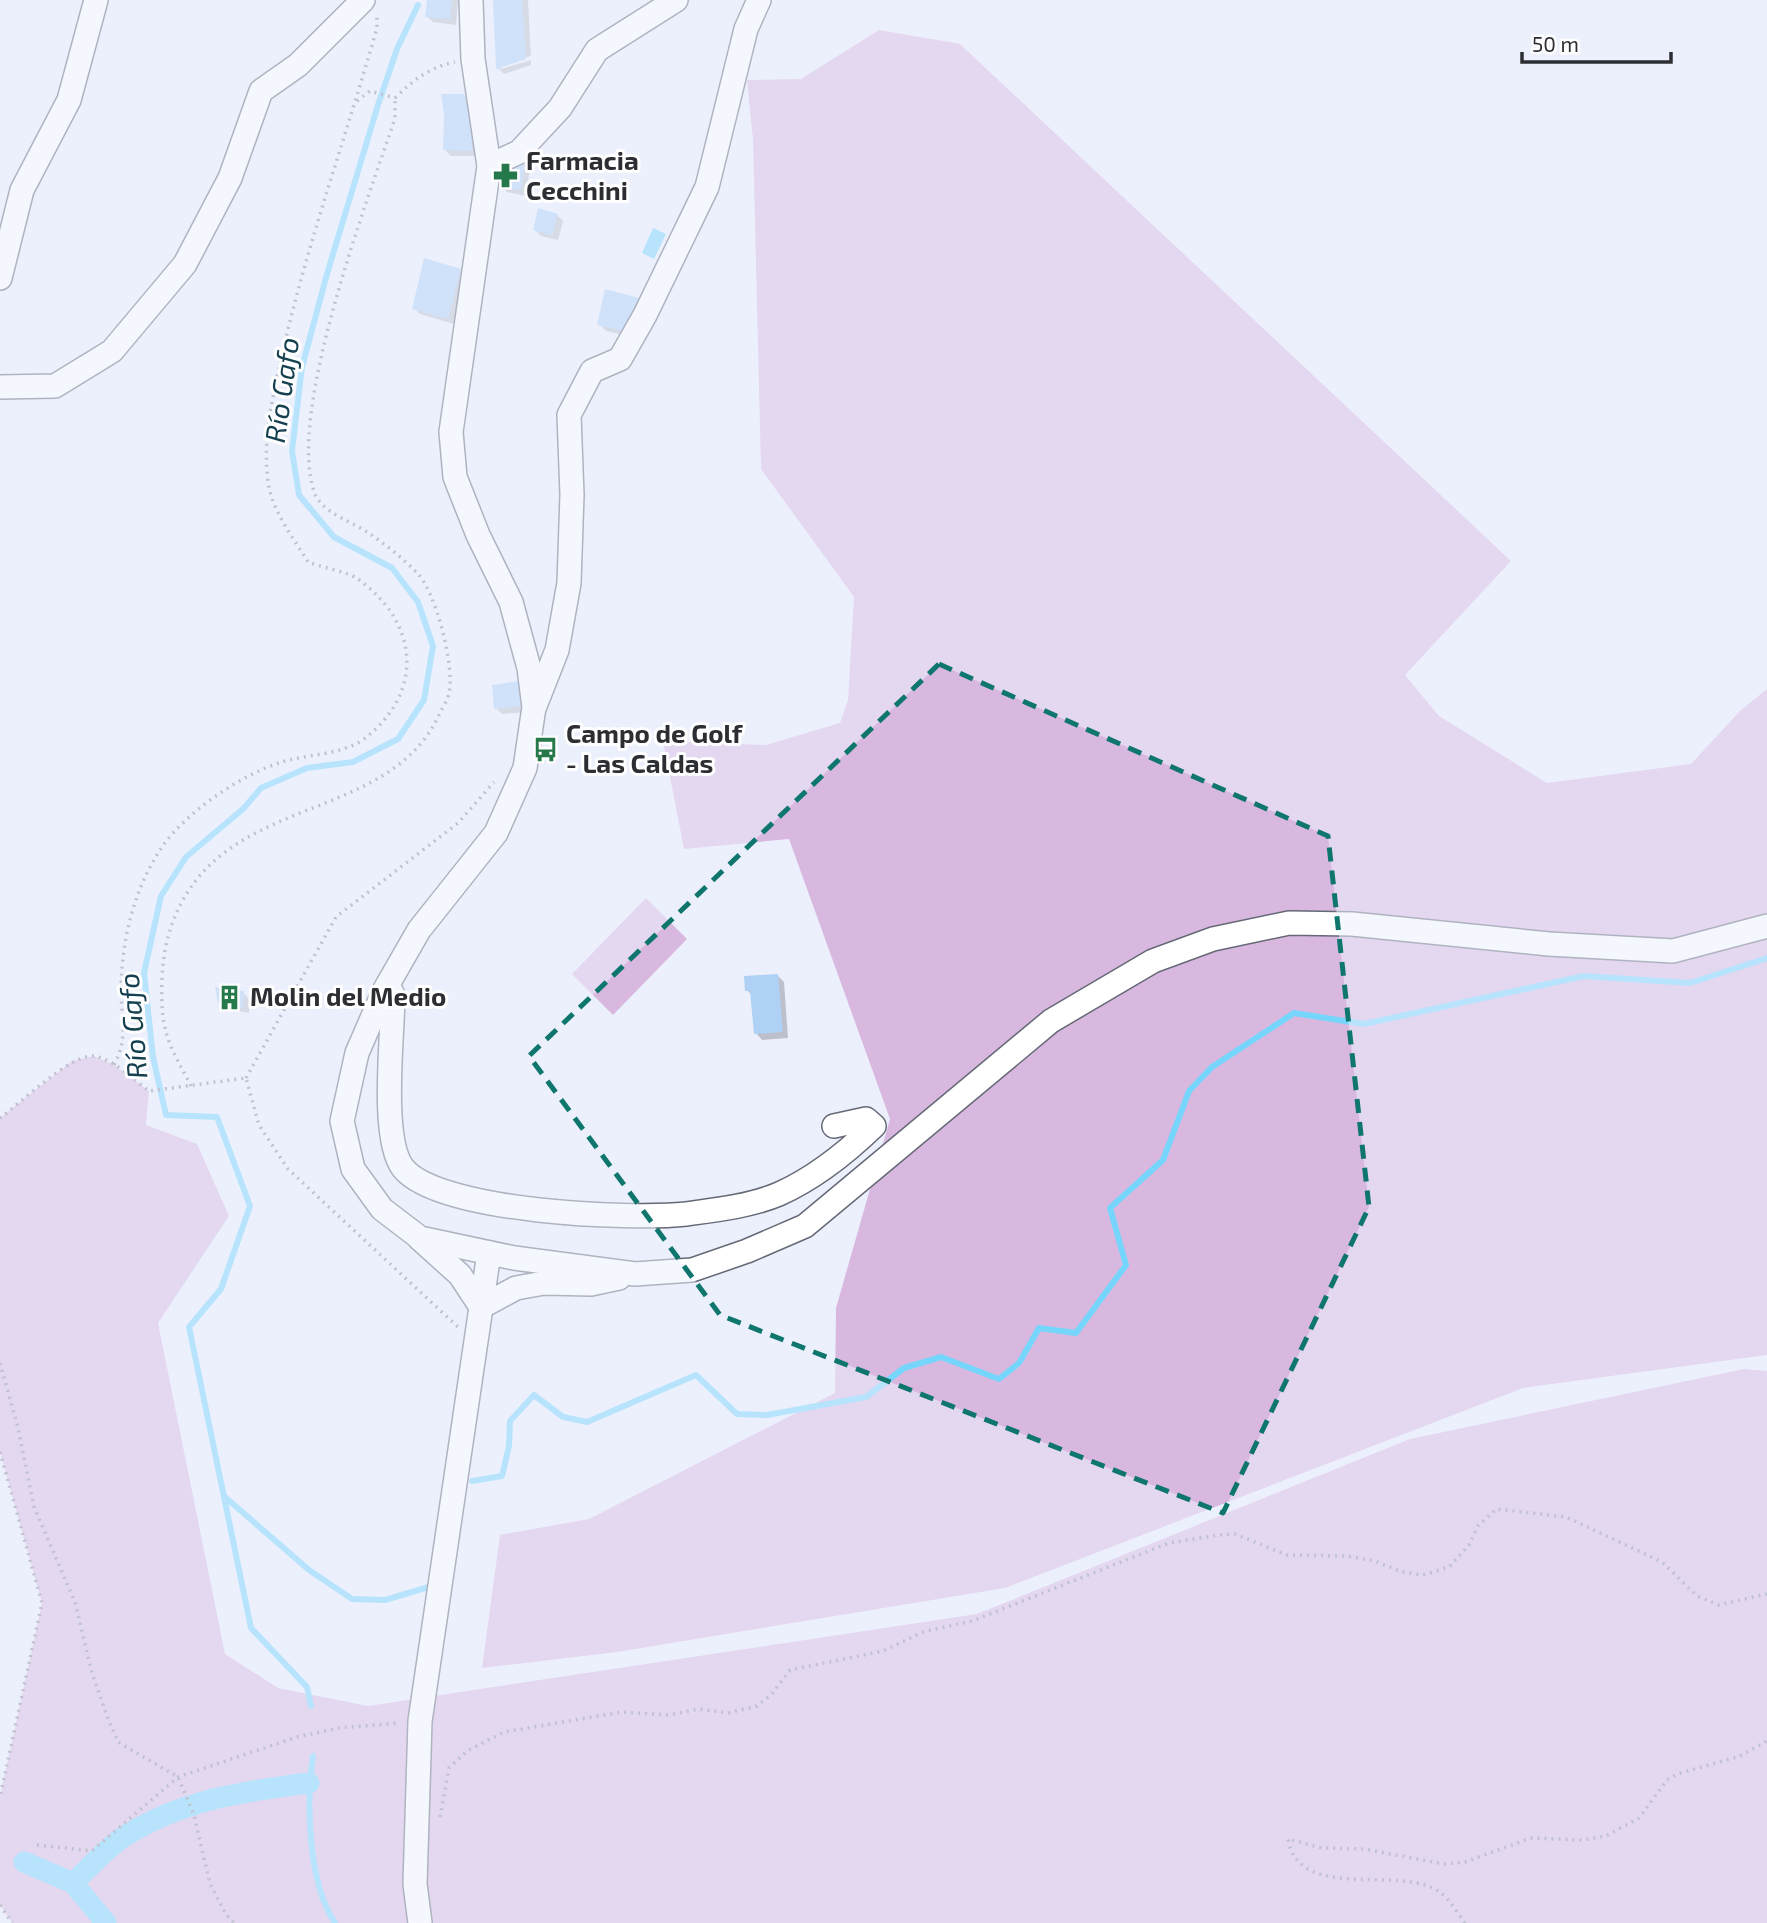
<svg xmlns="http://www.w3.org/2000/svg" width="1767" height="1923" viewBox="0 0 1767 1923" font-family="'Exo 2',sans-serif">
<rect width="100%" height="100%" fill="#ecf0fd"/>
<g fill="#d9b8e0">
<path d="M879,30L960,44L1511,561L1405,675L1439,716L1547,783L1691,764L1740,711L1767,689V1355L1523,1388L1005,1588L617,1652L482,1668L500,1535L589,1519L835,1393L836,1308L890,1119L789,839L684,849L663,741L766,745L840,723L848,700L854,597L761,469L753,140L747,80L801,79Z"/>
<path d="M646,898L687,939L613,1015L572,974Z"/>
<path d="M94,1056L114,1065L149,1091L146,1125L197,1144L229,1216L158,1323L225,1654L278,1688L368,1706L977,1614L1410,1439L1744,1369L1767,1371V1923H12L0,1905V1797L42,1603L0,1452V1118L72,1061Z"/>
</g>
<path fill="#76d5fb" d="M653,228L666,234L654,259L642,253Z"/>
<g fill="#0003">
<path d="M429,0H458L456,25L433,22L427,16Z"/>
<path d="M496,0H528L531,56L501,65V69L531,60V65L504,74L498,68Z"/>
<path d="M463,96L470,102L478,156H451L445,150Z"/>
<path d="M524,161L530,167L526,196L507,192L501,186Z"/>
<path d="M557,215L563,221L558,240L541,236L535,230Z"/>
<path d="M460,271L466,277L454,324L420,314L414,308Z"/>
<path d="M638,299L644,306L636,338L606,331L599,324Z"/>
<path d="M518,683L524,689L527,712L502,714L496,708Z"/>
<path d="M777,975L784,982L788,1038L762,1040L756,1033L752,995L747,990Z"/>
<path d="M243,992L249,999V1013L226,1009L219,1002Z"/>
</g>
<g fill="none" stroke-linecap="round" stroke-linejoin="round">
<g stroke="#76d5fb" stroke-width="6">
<path d="M472,1481L502,1476L509,1446L510,1421L534,1395L563,1417L587,1422L696,1375L737,1414L767,1415L866,1397L904,1368L941,1357L999,1379L1019,1363L1039,1328L1076,1333L1126,1265L1110,1208L1163,1160L1189,1091L1212,1067L1294,1013L1364,1024L1584,976L1690,983L1767,958"/>
<path d="M225,1497L309,1570L352,1599L385,1600L432,1586L433,1583"/>
<path d="M311,1706L307,1687L251,1628L189,1327L221,1289L250,1206L217,1117L166,1115L153,1057L144,973L161,896L186,857L243,809L261,788L307,768L353,762L398,739L424,700L433,646L418,602L392,568L334,537L299,495L292,451L302,367L327,274L378,105L397,49L418,5"/>
<path d="M313,1756C306,1802 308,1883 335,1923"/>
</g>
<g stroke="#76d5fb" stroke-width="21">
<path d="M24,1862L73,1883L106,1923"/>
<path d="M73,1883C90,1867 106,1848 125,1836C182,1800 244,1791 309,1783"/>
</g>
</g>
<g fill="#aed1f5">
<path d="M427,0H452L450,19L425,17Z"/>
<path d="M493,0H522L526,59L496,69Z"/>
<path d="M441,94H464L471,114L472,151L443,150L444,115Z"/>
<path d="M525,159L521,190L499,187L502,166Z"/>
<path d="M538,208L558,214L552,235L533,230Z"/>
<path d="M424,258L461,269L448,319L412,309Z"/>
<path d="M605,289L639,298L631,333L597,325Z"/>
<path d="M518,681L522,706L494,709L492,685Z"/>
<path d="M778,974L783,1032L754,1034L750,991H745L744,976Z"/>
<path d="M215,987L244,991L243,1008L218,1003Z"/>
</g>
<g fill="none" stroke-linecap="round" stroke-linejoin="round">
<defs>
<g id="minor">
<path d="M471,0L473,59L489,166L451,432L455,477L478,535L511,602L529,668L534,707L525,768L496,833L419,930L384,991L357,1053L342,1121L353,1169L382,1209L420,1238L514,1258L635,1274L692,1270L747,1251L805,1226L1051,1021L1153,961L1213,939L1289,923L1352,924L1549,944L1673,951L1767,926"/>
<path d="M489,166L519,152L560,108L597,50L676,0"/>
<path d="M0,278L22,190L69,100L96,0"/>
<path d="M0,387L55,386L112,351L185,264L230,178L261,91L298,65L363,0"/>
<path d="M535,706L557,650L569,583L572,495L569,415L592,371L620,359L645,315L707,187L746,29L759,0"/>
<path d="M388,985L393,995C393,1034 380,1138 403,1168C438,1212 630,1220 686,1214C716,1210 751,1206 779,1194C815,1178 846,1153 874,1126L866,1119L834,1126"/>
<path d="M420,1239L460,1275L481,1307L516,1288L544,1283L591,1284L619,1278"/>
<path d="M420,1923L415,1884L420,1721L489,1253"/>
</g>
</defs>
<use href="#minor" stroke="#656976" stroke-width="26"/>
<g stroke="#898b95" stroke-width="3.5" stroke-dasharray="2 5" stroke-linecap="butt">
<path d="M395,98C413,80 430,67 455,62"/>
<path d="M357,101L370,91L395,98"/>
<path d="M114,1065C129,1036 121,1020 121,988C122,938 134,889 162,847C186,812 242,774 282,762C307,754 342,755 364,739C425,692 419,623 358,579C346,571 323,568 308,562C294,539 274,513 269,487C261,444 273,396 282,355C307,244 346,137 377,28V16"/>
<path d="M246,1078L336,917L458,823L494,782"/>
<path d="M191,1086C182,1068 171,1051 166,1032C159,1007 161,961 168,937C209,789 385,830 439,715C442,708 448,700 449,693C455,667 436,593 418,574C404,559 384,543 367,532C351,521 323,513 315,494C285,416 368,200 395,118V98"/>
<path d="M0,1118C21,1103 70,1054 94,1056C113,1059 134,1080 149,1091L246,1078L259,1125L288,1169L458,1327"/>
<path d="M0,1363L18,1428L34,1507L75,1602L92,1673L108,1719L118,1742L178,1777L194,1815L210,1884L226,1914L234,1923"/>
<path d="M0,1452L42,1603L0,1797"/>
<path d="M440,1817L449,1768L467,1751L504,1732L622,1712L669,1715L699,1709L728,1713L757,1706L771,1695L790,1670L883,1651L923,1632L972,1621L1169,1543L1219,1535L1235,1534L1287,1555L1347,1556L1375,1561L1402,1572L1423,1575L1449,1567L1469,1545L1478,1526L1496,1509L1566,1517L1662,1562L1697,1596L1719,1605L1767,1594"/>
<path d="M37,1845L92,1851L178,1777L297,1737L339,1728L400,1723"/>
<path d="M0,1905L12,1923"/>
<path d="M1465,1923C1458,1914 1450,1900 1441,1893C1402,1863 1299,1904 1288,1839L1322,1848L1364,1849L1444,1864L1465,1862L1531,1838L1582,1840L1606,1836L1639,1818L1667,1780L1677,1774L1740,1756L1767,1741"/>
</g>
<use href="#minor" stroke="#fff" stroke-width="23"/>
</g>
<path d="M0 0H1767V1923H0ZM939,664L1328,836L1369,1207L1223,1513L720,1315L529,1056Z" fill="#ecf0fd" fill-opacity=".55" fill-rule="evenodd"/>
<path fill="none" stroke="#0f766e" stroke-width="5" stroke-dasharray="14 9" stroke-linejoin="round" d="M939,664L1328,836L1369,1207L1223,1513L720,1315L529,1056Z"/>
<defs>
<symbol id="pharmacy-bare" viewBox="-9 -9 18 18"><path d="M-2-6h4v4h4v4h-4v4h-4v-4h-4v-4h4Z" fill="#25784a" stroke="#fefefe" stroke-width="2.5" paint-order="stroke"/></symbol>
<symbol id="bus-bare" viewBox="-9 -9 18 18"><path d="M-5-6H5V4H4V6H2V4H-2V6H-4V4H-5ZM-3.5-4V0h7V-4ZM-3.5 1.2v1.5H-2V1.2ZM2 1.2v1.5H3.5V1.2Z" fill="#25784a" stroke="#fefefe" stroke-width="2.5" paint-order="stroke"/></symbol>
<symbol id="building-bare" viewBox="-9 -9 18 18"><path d="M-4-6H4V6H1V3H-1V6H-4ZM-2.5-4.3h1.7v1.8h-1.7ZM.8-4.3h1.7v1.8H.8ZM-2.5-1h1.7V.8h-1.7ZM.8-1h1.7V.8H.8Z" fill="#25784a" stroke="#fefefe" stroke-width="2.5" paint-order="stroke"/></symbol>
</defs>
<g fill-rule="evenodd">
<use href="#pharmacy-bare" x="488" y="158" width="35" height="35"/>
<use href="#bus-bare" x="528" y="732" width="35" height="35"/>
<use href="#building-bare" x="212" y="980" width="35" height="35"/>
</g>
<g text-anchor="middle" stroke-width="6" stroke-linejoin="round" paint-order="stroke">
<g font-size="26" font-weight="bold" fill="#2c2e34" stroke="#fefefe" text-anchor="start">
<text x="526" y="170">Farmacia<tspan x="526" dy="30">Cecchini</tspan></text>
<text x="566" y="743">Campo de Golf<tspan x="566" dy="30">- Las Caldas</tspan></text>
<text x="250" y="1006">Molin del Medio</text>
</g>
<g font-size="28" font-style="italic" fill="#154050" stroke="#fefefe">
<text transform="translate(282 390) rotate(-82)" y="10">Río Gafo</text>
<text transform="translate(133 1026) rotate(-95)" y="10">Río Gafo</text>
</g>
</g>
<path d="M1522 52v10h149v-10" fill="none" stroke="#2c2e34" stroke-width="3.5"/>
<text x="1532" y="52" font-size="21" fill="#2c2e34" stroke="#fefefe" stroke-width="5" paint-order="stroke">50 m</text>
</svg>
